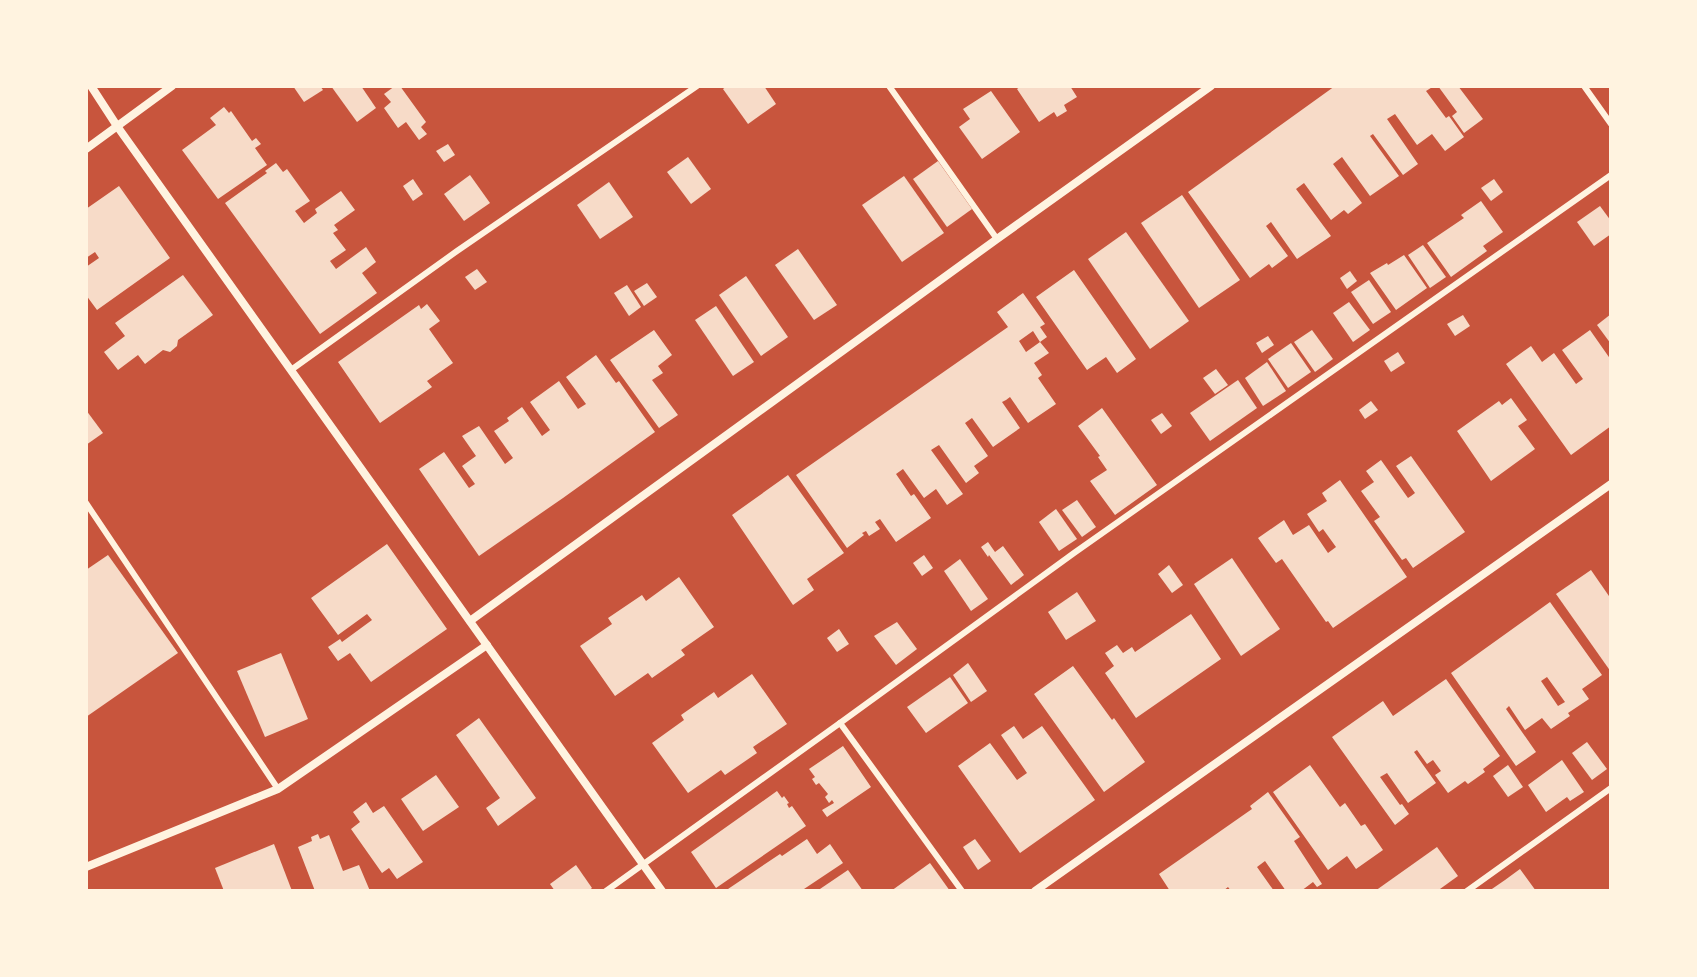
<svg xmlns="http://www.w3.org/2000/svg" width="1697" height="977" viewBox="0 0 1697 977" font-family="Spectral,serif">
<rect width="100%" height="100%" fill="#c8553d"/>
<g fill="#f7dbc8" fill-rule="evenodd">
<path d="M293,86H320L323,90L304,102Z"/>
<path d="M331,86H361L376,108L357,122Z"/>
<path d="M395,86H400L426,122L421,127L427,134L419,140L406,122L398,128L384,108L391,102L384,94Z"/>
<path d="M727,86H764L776,104L748,124L723,89Z"/>
<path d="M1021,86H1070L1077,97L1064,105L1067,111L1057,117L1054,112L1039,122L1017,89Z"/>
<path d="M1335,86H1434L1426,91L1446,118L1449,116L1464,137L1445,151L1432,134L1417,145L1395,114L1387,119L1418,164L1403,175L1373,134L1370,136L1399,176L1370,196L1342,157L1333,164L1362,203L1348,214L1344,210L1331,220L1304,183L1296,189L1331,236L1297,259L1271,222L1266,226L1288,256L1272,268L1269,264L1250,278L1188,192Z"/>
<path d="M1438,86H1458L1483,119L1464,133L1452,116L1457,112Z"/>
<path d="M991,91L1020,132L982,159L959,127L970,119L963,109Z"/>
<path d="M224,107L229,113L231,111L252,141L256,138L261,144L255,148L267,165L218,199L182,150L216,125L210,118Z"/>
<path d="M448,144L455,155L444,162L436,151Z"/>
<path d="M688,157L711,189L691,204L667,172Z"/>
<path d="M938,161L972,209L947,227L913,179Z"/>
<path d="M276,163L283,172L287,169L310,201L295,211L304,223L317,213L315,209L341,191L355,210L334,225L338,230L333,233L346,250L330,261L336,269L366,247L376,262L362,273L377,293L320,334L225,203L267,173L265,171Z"/>
<path d="M470,175L490,203L464,221L444,194Z"/>
<path d="M904,176L944,233L902,262L862,205Z"/>
<path d="M413,179L423,194L413,201L403,186Z"/>
<path d="M1494,179L1503,192L1491,201L1481,188Z"/>
<path d="M609,182L633,217L600,239L577,205Z"/>
<path d="M119,186L170,258L97,310L86,295V267L99,258L95,252L86,258V209Z"/>
<path d="M1182,195L1240,280L1199,308L1141,223Z"/>
<path d="M1481,201L1503,232L1483,246L1487,251L1451,277L1427,243L1464,218L1461,215Z"/>
<path d="M1600,206L1611,221V234L1594,246L1577,222Z"/>
<path d="M1126,232L1189,321L1150,349L1088,259Z"/>
<path d="M1423,245L1446,277L1430,288L1408,255Z"/>
<path d="M798,249L837,305L814,320L775,265Z"/>
<path d="M1404,255L1427,288L1396,310L1370,273L1387,263L1388,265Z"/>
<path d="M477,269L487,282L475,290L465,277Z"/>
<path d="M1074,270L1136,359L1117,373L1106,357L1087,370L1036,297Z"/>
<path d="M1350,271L1357,281L1347,289L1340,278Z"/>
<path d="M183,275L213,315L178,340L177,346L170,352L163,350L145,364L138,355L118,370L104,352L125,336L115,323Z"/>
<path d="M746,276L788,337L761,356L719,295Z"/>
<path d="M1369,280L1391,312L1373,324L1351,292Z"/>
<path d="M647,283L657,297L644,306L634,291Z"/>
<path d="M627,285L641,307L629,316L614,293Z"/>
<path d="M1023,293L1045,324L1040,327L1047,337L1040,342L1033,331L1019,341L1026,352L1040,342L1049,353L1034,363L1042,375L1038,378L1056,404L1028,423L1010,397L1006,400L1002,402L1020,428L993,447L972,418L965,423L988,456L974,466L979,473L966,483L939,445L931,450L963,494L947,505L936,489L924,498L903,469L896,474L911,496L914,494L931,518L896,542L880,519L875,522L880,529L869,536L866,531L862,533L864,535L847,548L796,475L1008,327L997,312Z"/>
<path d="M1349,302L1370,330L1353,342L1333,313Z"/>
<path d="M427,304L440,321L429,329L453,363L427,381L432,387L380,423L338,362L419,305L421,309Z"/>
<path d="M716,306L754,362L733,376L695,320Z"/>
<path d="M1611,314V344L1597,325Z"/>
<path d="M1463,315L1470,326L1455,336L1447,324Z"/>
<path d="M654,330L672,355L658,366L663,373L652,380L678,415L659,428L610,360Z"/>
<path d="M1312,330L1333,359L1315,372L1294,342Z"/>
<path d="M1590,330L1611,360V426L1571,455L1506,364L1531,346L1542,362L1554,353L1576,384L1583,379L1562,350Z"/>
<path d="M1268,336L1274,345L1262,353L1256,343Z"/>
<path d="M1291,343L1311,372L1288,388L1268,359Z"/>
<path d="M1398,352L1405,363L1391,372L1384,361Z"/>
<path d="M596,355L616,383L619,381L655,432L563,498L479,556L419,469L444,452L469,488L475,484L462,466L476,456L462,436L479,426L505,464L513,458L494,431L509,421L507,418L522,407L542,436L550,430L530,402L559,381L578,409L586,404L566,377Z"/>
<path d="M1267,362L1286,391L1263,406L1245,378Z"/>
<path d="M1216,369L1228,385L1215,394L1203,378Z"/>
<path d="M1238,380L1257,408L1210,441L1190,413Z"/>
<path d="M1511,398L1527,420L1518,426L1535,449L1491,481L1457,431L1499,401L1502,405Z"/>
<path d="M1371,401L1378,410L1365,419L1359,410Z"/>
<path d="M1102,408L1157,485L1115,515L1090,481L1107,470L1098,457L1100,456L1078,426Z"/>
<path d="M86,410L103,433L86,445Z"/>
<path d="M1162,413L1172,426L1161,434L1151,420Z"/>
<path d="M1411,456L1465,532L1413,568L1406,558L1402,560L1374,521L1380,517L1361,491L1374,482L1366,471L1381,460L1408,498L1411,496L1415,493L1396,466Z"/>
<path d="M788,475L844,553L807,579L814,590L793,605L732,515Z"/>
<path d="M1340,480L1407,577L1333,628L1328,621L1326,622L1282,559L1276,563L1258,538L1284,520L1293,535L1309,525L1328,553L1336,547L1323,529L1319,532L1307,514L1327,501L1322,493Z"/>
<path d="M1077,500L1096,527L1082,537L1062,510Z"/>
<path d="M1056,509L1077,539L1059,551L1039,522Z"/>
<path d="M988,542L995,552L1003,546L1024,575L1011,585L989,555L988,557L981,547Z"/>
<path d="M387,544L447,629L371,682L350,653L338,661L328,647L340,639L342,642L372,620L367,614L338,635L311,598Z"/>
<path d="M108,555L178,653L86,717V570Z"/>
<path d="M924,555L933,568L922,576L913,563Z"/>
<path d="M1232,558L1280,629L1241,656L1194,584Z"/>
<path d="M960,559L988,599L971,611L944,571Z"/>
<path d="M1169,565L1183,585L1172,593L1158,574Z"/>
<path d="M1591,570L1611,599V672L1556,594Z"/>
<path d="M679,577L714,627L681,650L685,655L652,678L648,673L615,696L580,646L612,624L608,618L642,595L646,601Z"/>
<path d="M1077,592L1096,621L1066,640L1048,612Z"/>
<path d="M1550,602L1602,675L1582,689L1589,699L1568,713L1570,716L1551,729L1542,718L1525,730L1509,706L1506,709L1536,752L1516,766L1451,673ZM1547,677L1565,702L1558,706L1541,681Z"/>
<path d="M1191,614L1221,659L1136,718L1105,673L1114,666L1105,653L1117,645L1123,653L1132,647L1135,652Z"/>
<path d="M897,622L917,649L896,665L874,636Z"/>
<path d="M839,629L849,644L837,652L827,638Z"/>
<path d="M281,653L308,719L265,737L237,671Z"/>
<path d="M968,663L987,691L971,702L953,675Z"/>
<path d="M1073,666L1112,720L1114,718L1145,762L1104,792L1034,694Z"/>
<path d="M752,674L787,724L753,747L757,753L725,775L721,770L688,793L652,743L684,720L681,715L714,692L718,698Z"/>
<path d="M950,677L968,703L926,733L907,707Z"/>
<path d="M1446,679L1500,756L1483,769L1485,772L1468,784L1465,781L1448,793L1435,775L1441,771L1433,760L1427,764L1417,750L1414,752L1436,783L1408,803L1387,773L1380,777L1400,805L1402,804L1409,814L1395,825L1332,737L1383,701L1393,716Z"/>
<path d="M479,718L536,798L498,826L486,808L500,798L456,735Z"/>
<path d="M1014,726L1023,739L1042,726L1095,800L1020,853L958,766L990,743L1017,780L1027,773L1001,735Z"/>
<path d="M1587,742L1607,769L1592,780L1572,753Z"/>
<path d="M843,746L871,787L827,817L822,810L834,803L832,800L829,803L825,797L828,794L819,783L816,785L812,779L815,777L809,769Z"/>
<path d="M1562,760L1584,792L1570,801L1567,797L1546,812L1528,785Z"/>
<path d="M1310,765L1340,807L1345,803L1361,826L1365,824L1383,850L1356,869L1347,856L1328,870L1273,792Z"/>
<path d="M1508,765L1523,787L1508,797L1493,776Z"/>
<path d="M436,775L459,807L423,831L401,799Z"/>
<path d="M777,791L782,798L784,796L789,803L787,804L789,808L792,806L806,826L716,888L691,852Z"/>
<path d="M1268,792L1300,837L1294,841L1322,884L1317,887L1313,882L1301,891H1286L1265,861L1257,867L1274,891H1231L1228,887L1223,891H1170L1159,874L1252,809L1250,806Z"/>
<path d="M366,802L373,813L384,806L423,862L397,879L389,868L382,873L351,829L360,822L353,812Z"/>
<path d="M318,834L320,839L329,835L343,871L359,865L370,891H315L298,847L312,841L311,837Z"/>
<path d="M807,839L817,854L830,844L843,863L804,889L806,891H730L728,889L780,854L782,856Z"/>
<path d="M975,839L991,861L978,870L963,847Z"/>
<path d="M274,844L292,891H224L215,868Z"/>
<path d="M1437,847L1458,876L1440,889L1437,891H1375Z"/>
<path d="M930,863L950,891H891Z"/>
<path d="M576,865L592,888L588,891H555L550,884Z"/>
<path d="M1520,869L1536,891H1489L1505,880Z"/>
<path d="M848,870L863,891H817Z"/>
</g>
<g fill="none" stroke-linecap="round" stroke-linejoin="round">
<g stroke="#fff3e0" stroke-width="6">
<path d="M889,86L997,239"/>
<path d="M1584,86L1611,124"/>
<path d="M291,370L457,251L697,86"/>
<path d="M86,503L278,789"/>
<path d="M840,723L962,891"/>
<path d="M606,891L840,723L1074,553L1611,175"/>
<path d="M1467,891L1611,788"/>
</g>
<g stroke="#fff3e0" stroke-width="8">
<path d="M91,86L117,126L662,891"/>
<path d="M86,149L172,86"/>
<path d="M470,621L997,239L1211,86"/>
<path d="M86,867L278,789L487,645"/>
<path d="M1035,891L1611,484"/>
</g>
</g>
<rect width="1697" height="977" fill="none" stroke="#fff3e0" stroke-width="176"/>
</svg>
